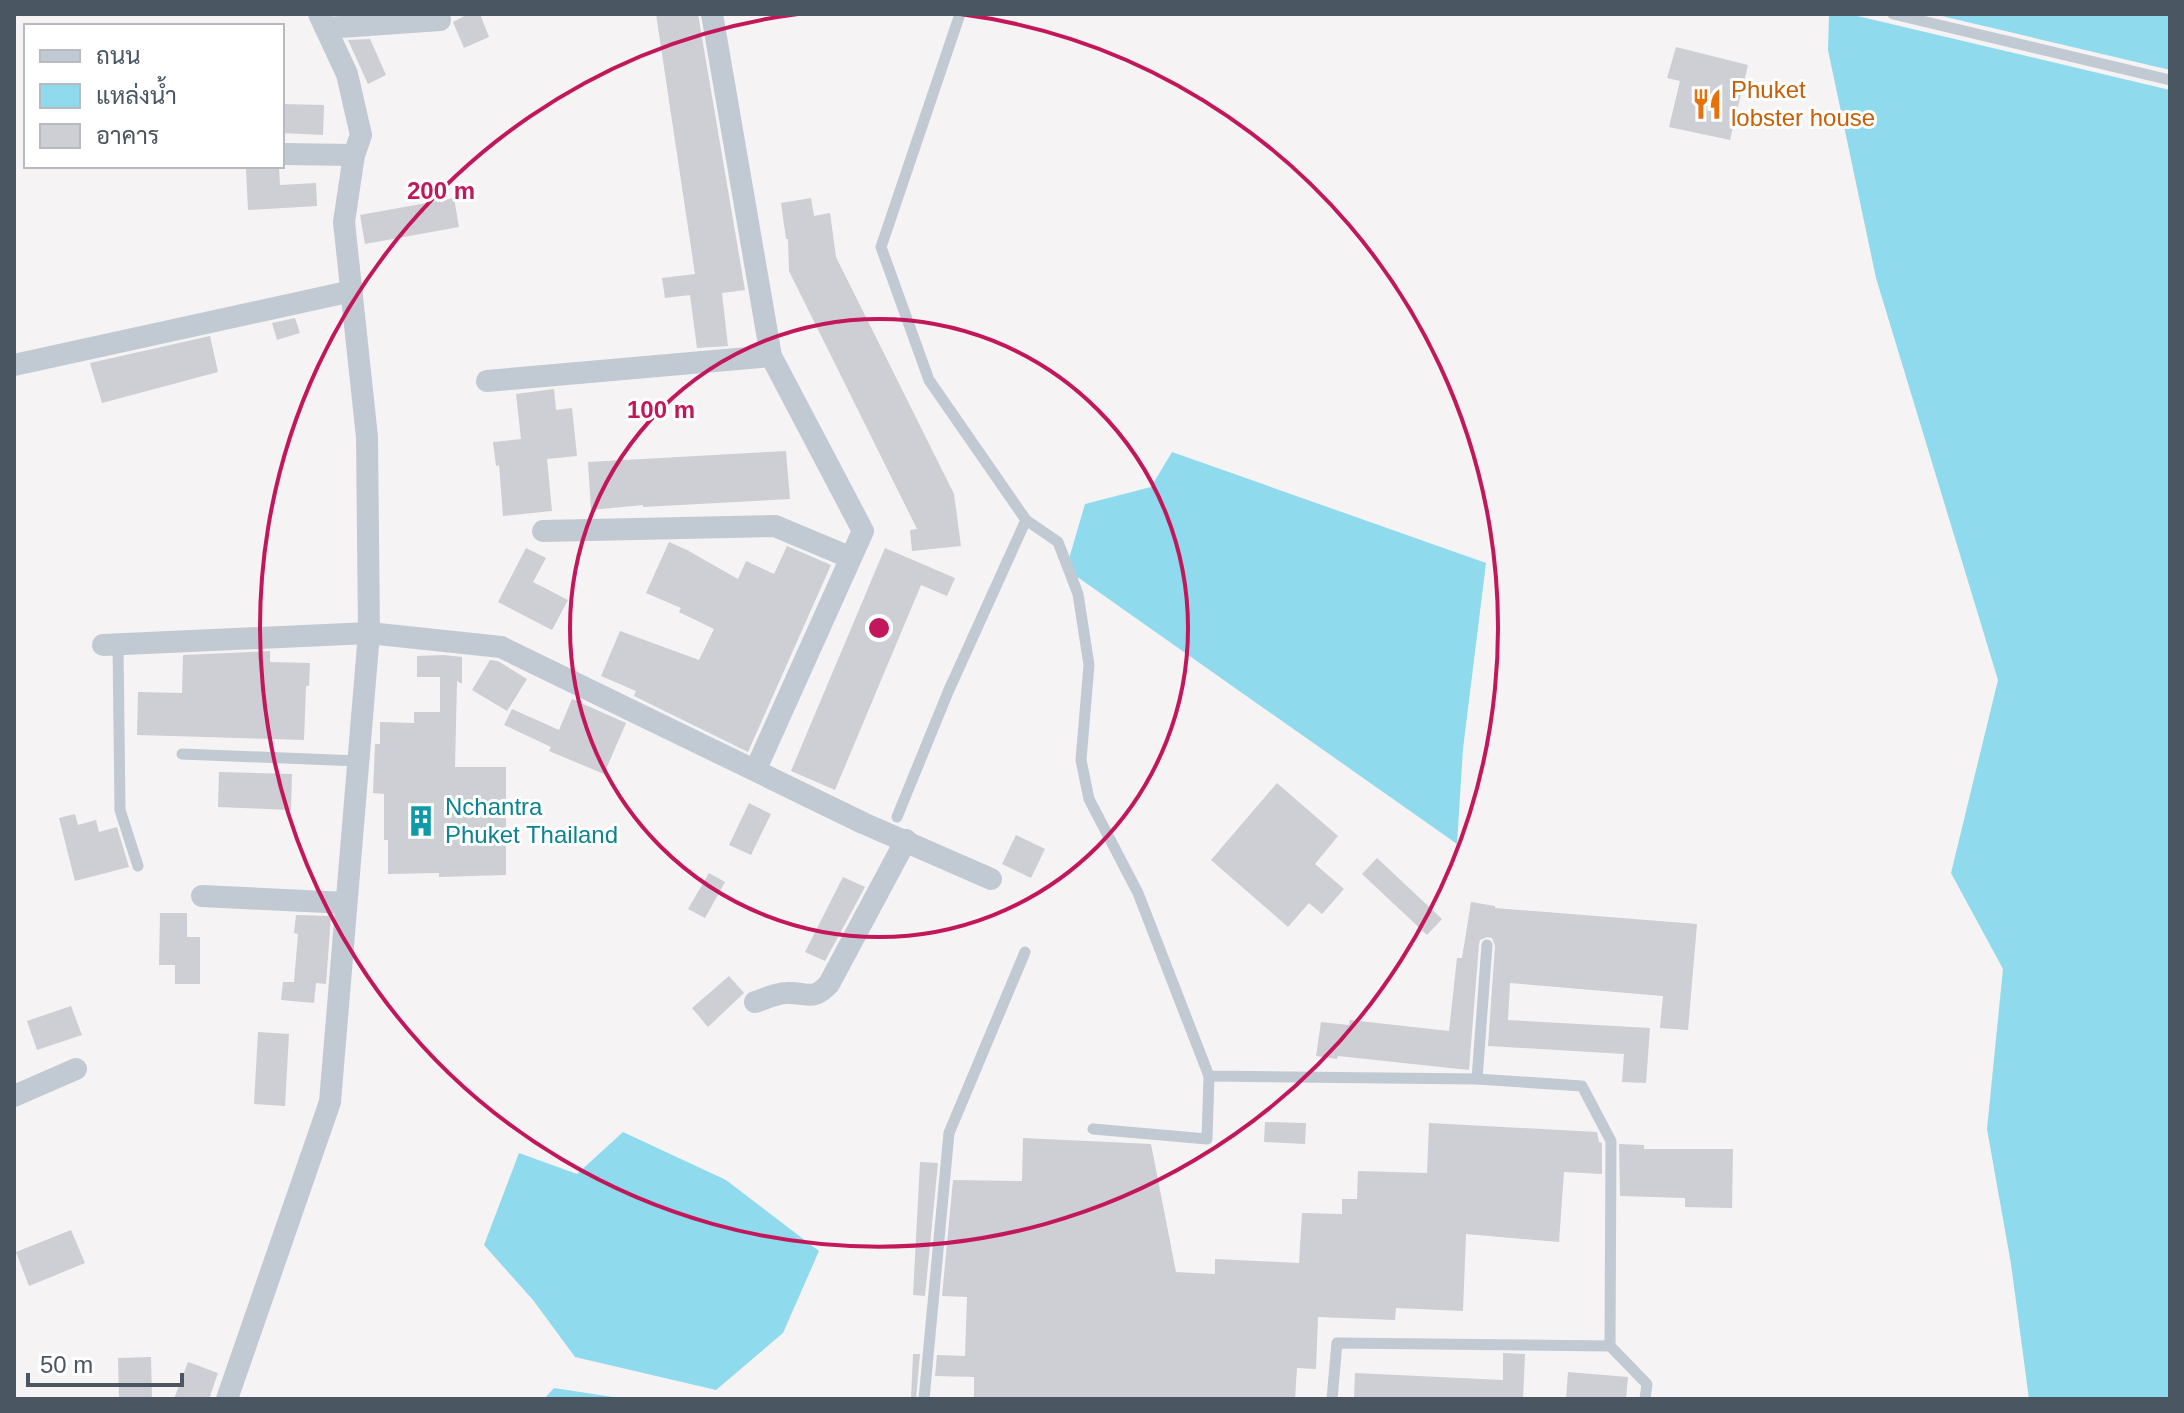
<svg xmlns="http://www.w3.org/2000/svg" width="2184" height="1413" viewBox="0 0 2184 1413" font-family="Helvetica,Sarabun,sans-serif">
<rect width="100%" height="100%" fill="#f5f3f3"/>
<g fill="#90daee">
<path d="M1829,14H2170V1399H2029L2011,1264L1987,1129L2003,969L1951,873L1998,680L1876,278L1828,50Z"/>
<path d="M1172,452L1486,563L1463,749L1457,844L1066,569L1085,504L1151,487Z"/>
<path d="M623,1132L726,1180L819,1251L783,1333L716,1390L575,1357L533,1300L484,1245L519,1153L577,1174Z"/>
<path d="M554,1388L626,1399H544Z"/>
</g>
<path fill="#f5f3f3" d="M1849,14H1933L2170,70V90Z"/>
<g fill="#cdcfd5">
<path d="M468,14H480L489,37L464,48L453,22Z"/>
<path d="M656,14H698L745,290L722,293L728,346L697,348L690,295L665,298L662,278L695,274Z"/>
<path d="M370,39L386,75L368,84L348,40Z"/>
<path d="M1676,47L1748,65L1730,140L1669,127L1680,81L1667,78Z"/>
<path d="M282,104L324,105L323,135L282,133Z"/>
<path d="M279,167L280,185L316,183L317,206L248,210L246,169Z"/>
<path d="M454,198L459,227L365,244L360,215Z"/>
<path d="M811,198L814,216L830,213L836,257L954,494L961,546L912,551L910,530L917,529L789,271L788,239H786L781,203Z"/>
<path d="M295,318L300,333L277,340L272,323Z"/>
<path d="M210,336L218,372L102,403L90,363Z"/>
<path d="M554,389L556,410L572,408L577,456L547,459L552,511L503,516L499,465L496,466L493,442L521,439L516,394Z"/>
<path d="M786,451L790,499L643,507V505L591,510L588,462Z"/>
<path d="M669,542L687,550L738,579L746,561L774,574L787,546L831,565L748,752L634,696L636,691L601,676L620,631L699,660L714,629L679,612L681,608L646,593Z"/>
<path d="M526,548L546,558L533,582L568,600L552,630L498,602Z"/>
<path d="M885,548L955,578L947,596L921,585L835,790L791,771Z"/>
<path d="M270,651V662L310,663L309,686H306L304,740L137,735L138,692L182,693L183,655Z"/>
<path d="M444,655L462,657V684L457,681L455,767H506V875L439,877V873L388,874V840H384V794L373,793L375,744H380V722L414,723V712H440V677H417V656Z"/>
<path d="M490,660L498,661L527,679L507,711L472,690Z"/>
<path d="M572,699L626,723L604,774L549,751L551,747L504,725L512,709L559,730Z"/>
<path d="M219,772L292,774L291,810L218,807Z"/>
<path d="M1277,783L1338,836L1315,864L1344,889L1322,914L1309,903L1288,927L1211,860Z"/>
<path d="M749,803L771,814L751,855L729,845Z"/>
<path d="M75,814L78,825L96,820L99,832L117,827L129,867L75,881L59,818Z"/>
<path d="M1016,835L1045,849L1031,878L1002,864Z"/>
<path d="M1377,858L1442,919L1427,935L1362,874Z"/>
<path d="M709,873L725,882L705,918L688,909Z"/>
<path d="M843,877L865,887L825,961L805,952Z"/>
<path d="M1471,902L1495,906V908L1697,924L1688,1030L1660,1028L1663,996L1510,983L1508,1020L1650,1028L1646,1083L1622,1082L1624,1054L1488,1046L1495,946L1492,938L1487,937L1480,940L1479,944L1469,1070L1338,1056L1337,1059L1316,1056L1321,1022L1349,1025L1350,1020L1449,1031L1457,958H1462Z"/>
<path d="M160,913H187V937H200V984H175V965H159Z"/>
<path d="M296,915L331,916L326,984L316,983L314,1003L281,1000L283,982H294L298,934L294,933Z"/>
<path d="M729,976L744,993L708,1027L692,1008Z"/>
<path d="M71,1006L82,1035L37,1050L27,1021Z"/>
<path d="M258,1032L289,1034L285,1106L254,1104Z"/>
<path d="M1265,1122L1306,1123L1305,1144L1264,1142Z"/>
<path d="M1429,1123L1597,1132L1599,1142L1602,1143V1174L1564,1172L1559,1242L1466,1234L1463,1311L1396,1308L1395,1320L1318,1317L1316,1369L1297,1368L1295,1399H974V1377L935,1376L937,1355L965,1356L967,1297L942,1296L953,1180L1022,1181L1023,1138L1151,1144L1176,1272L1215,1274V1259L1299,1263L1302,1213L1342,1214V1199H1357L1358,1171L1427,1173Z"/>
<path d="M1619,1144L1644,1145V1149H1733L1732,1208L1685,1207V1198L1620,1196Z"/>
<path d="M920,1162L938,1163L925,1296L913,1295Z"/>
<path d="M71,1230L85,1263L29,1286L16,1252Z"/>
<path d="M1503,1353L1525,1354L1523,1399H1354L1355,1373L1503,1380Z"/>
<path d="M913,1354H920L916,1399H911Z"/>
<path d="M151,1357L152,1399H119L118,1358Z"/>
<path d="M188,1362L218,1373L209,1399H174Z"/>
<path d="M1568,1372L1628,1377L1626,1399H1566Z"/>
</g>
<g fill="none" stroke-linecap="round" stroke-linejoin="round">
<g stroke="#c1cad2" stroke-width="11">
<path d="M1893,14L2170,80"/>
<path d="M1026,520L1058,542L1078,594L1089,665L1081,760L1089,799L1138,893L1209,1076L1477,1079L1582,1086L1611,1141L1610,1346L1337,1343L1332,1399"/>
<path d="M118,644L120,810L138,866"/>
<path d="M182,754L358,761"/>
<path d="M897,817L948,692L1026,520L929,380L881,247L960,14"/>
<path d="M1477,1079L1487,945"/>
<path d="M1093,1129L1207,1139L1209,1076"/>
<path d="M1610,1346L1647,1384L1645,1399"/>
<path d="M924,1399L949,1133L1025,952"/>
</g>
<g stroke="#c1cad2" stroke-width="22">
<path d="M712,14L771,356L863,531L760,760"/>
<path d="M326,28L440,20"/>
<path d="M282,154L354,155"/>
<path d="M14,365L352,291"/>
<path d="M487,381L771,356"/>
<path d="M543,531L775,526L849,557"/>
<path d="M103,645L369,633L501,647L863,823L991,879"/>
<path d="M202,896L346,903"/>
<path d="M755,1002C765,999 776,993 787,993C807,992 812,1002 829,984L906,840"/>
<path d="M14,1096L76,1069"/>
<path d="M227,1399L330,1102L369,633L367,437L344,222L354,155L361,135L347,74L319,14"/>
</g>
</g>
<g fill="none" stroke="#c2185b" stroke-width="4">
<circle cx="879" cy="628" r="309"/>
<path d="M960 14A619 619 0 1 1 798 14"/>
</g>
<defs>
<symbol id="restaurant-bare" viewBox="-9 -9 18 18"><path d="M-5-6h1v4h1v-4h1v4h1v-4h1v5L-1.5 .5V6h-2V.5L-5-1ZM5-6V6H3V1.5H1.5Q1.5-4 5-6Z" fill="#e8710a" stroke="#fff" stroke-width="2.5" paint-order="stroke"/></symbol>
<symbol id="building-bare" viewBox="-9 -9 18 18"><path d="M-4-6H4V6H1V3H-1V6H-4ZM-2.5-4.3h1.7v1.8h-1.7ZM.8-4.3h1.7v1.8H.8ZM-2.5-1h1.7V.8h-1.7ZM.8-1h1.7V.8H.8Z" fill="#0f9aa8" stroke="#fff" stroke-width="2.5" paint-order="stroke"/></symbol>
</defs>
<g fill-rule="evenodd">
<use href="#restaurant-bare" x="1685" y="82" width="44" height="44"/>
<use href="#building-bare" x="399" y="799" width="44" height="44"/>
</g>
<g text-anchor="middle" stroke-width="6" stroke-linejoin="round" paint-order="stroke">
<g font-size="24" fill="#c56008" stroke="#fff" text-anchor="start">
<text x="1731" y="98">Phuket<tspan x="1731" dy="28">lobster house</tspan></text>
</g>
<g font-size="24" fill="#0d838f" stroke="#fff" text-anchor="start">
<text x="445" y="815">Nchantra<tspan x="445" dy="28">Phuket Thailand</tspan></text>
</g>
</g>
<circle cx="879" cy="628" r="12" fill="#c2185b" stroke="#fff" stroke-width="4"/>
<g font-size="24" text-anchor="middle" font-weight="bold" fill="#c2185b" stroke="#fff" stroke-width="6" stroke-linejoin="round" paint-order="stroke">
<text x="441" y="199">200 m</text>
<text x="661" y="418">100 m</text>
</g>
<rect width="2184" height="1413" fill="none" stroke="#4a5661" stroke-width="32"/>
<rect x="24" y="24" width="260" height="144" fill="#ffffff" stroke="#b7bbc0" stroke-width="2"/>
<rect x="40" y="50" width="40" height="12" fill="#c1cad2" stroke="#b7bbc0" stroke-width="2"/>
<text x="96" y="64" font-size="24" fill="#4a5661">ถนน</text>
<rect x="40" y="84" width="40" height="24" fill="#90daee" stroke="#b7bbc0" stroke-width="2"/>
<text x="96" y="104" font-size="24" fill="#4a5661">แหล่งน้ำ</text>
<rect x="40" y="124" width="40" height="24" fill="#cdcfd5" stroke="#b7bbc0" stroke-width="2"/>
<text x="96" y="144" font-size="24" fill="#4a5661">อาคาร</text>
<path d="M28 1373v12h154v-12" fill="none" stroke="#4a5661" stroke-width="4"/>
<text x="40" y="1373" font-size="24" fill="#4a5661" stroke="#ffffff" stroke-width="6" paint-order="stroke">50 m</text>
</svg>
